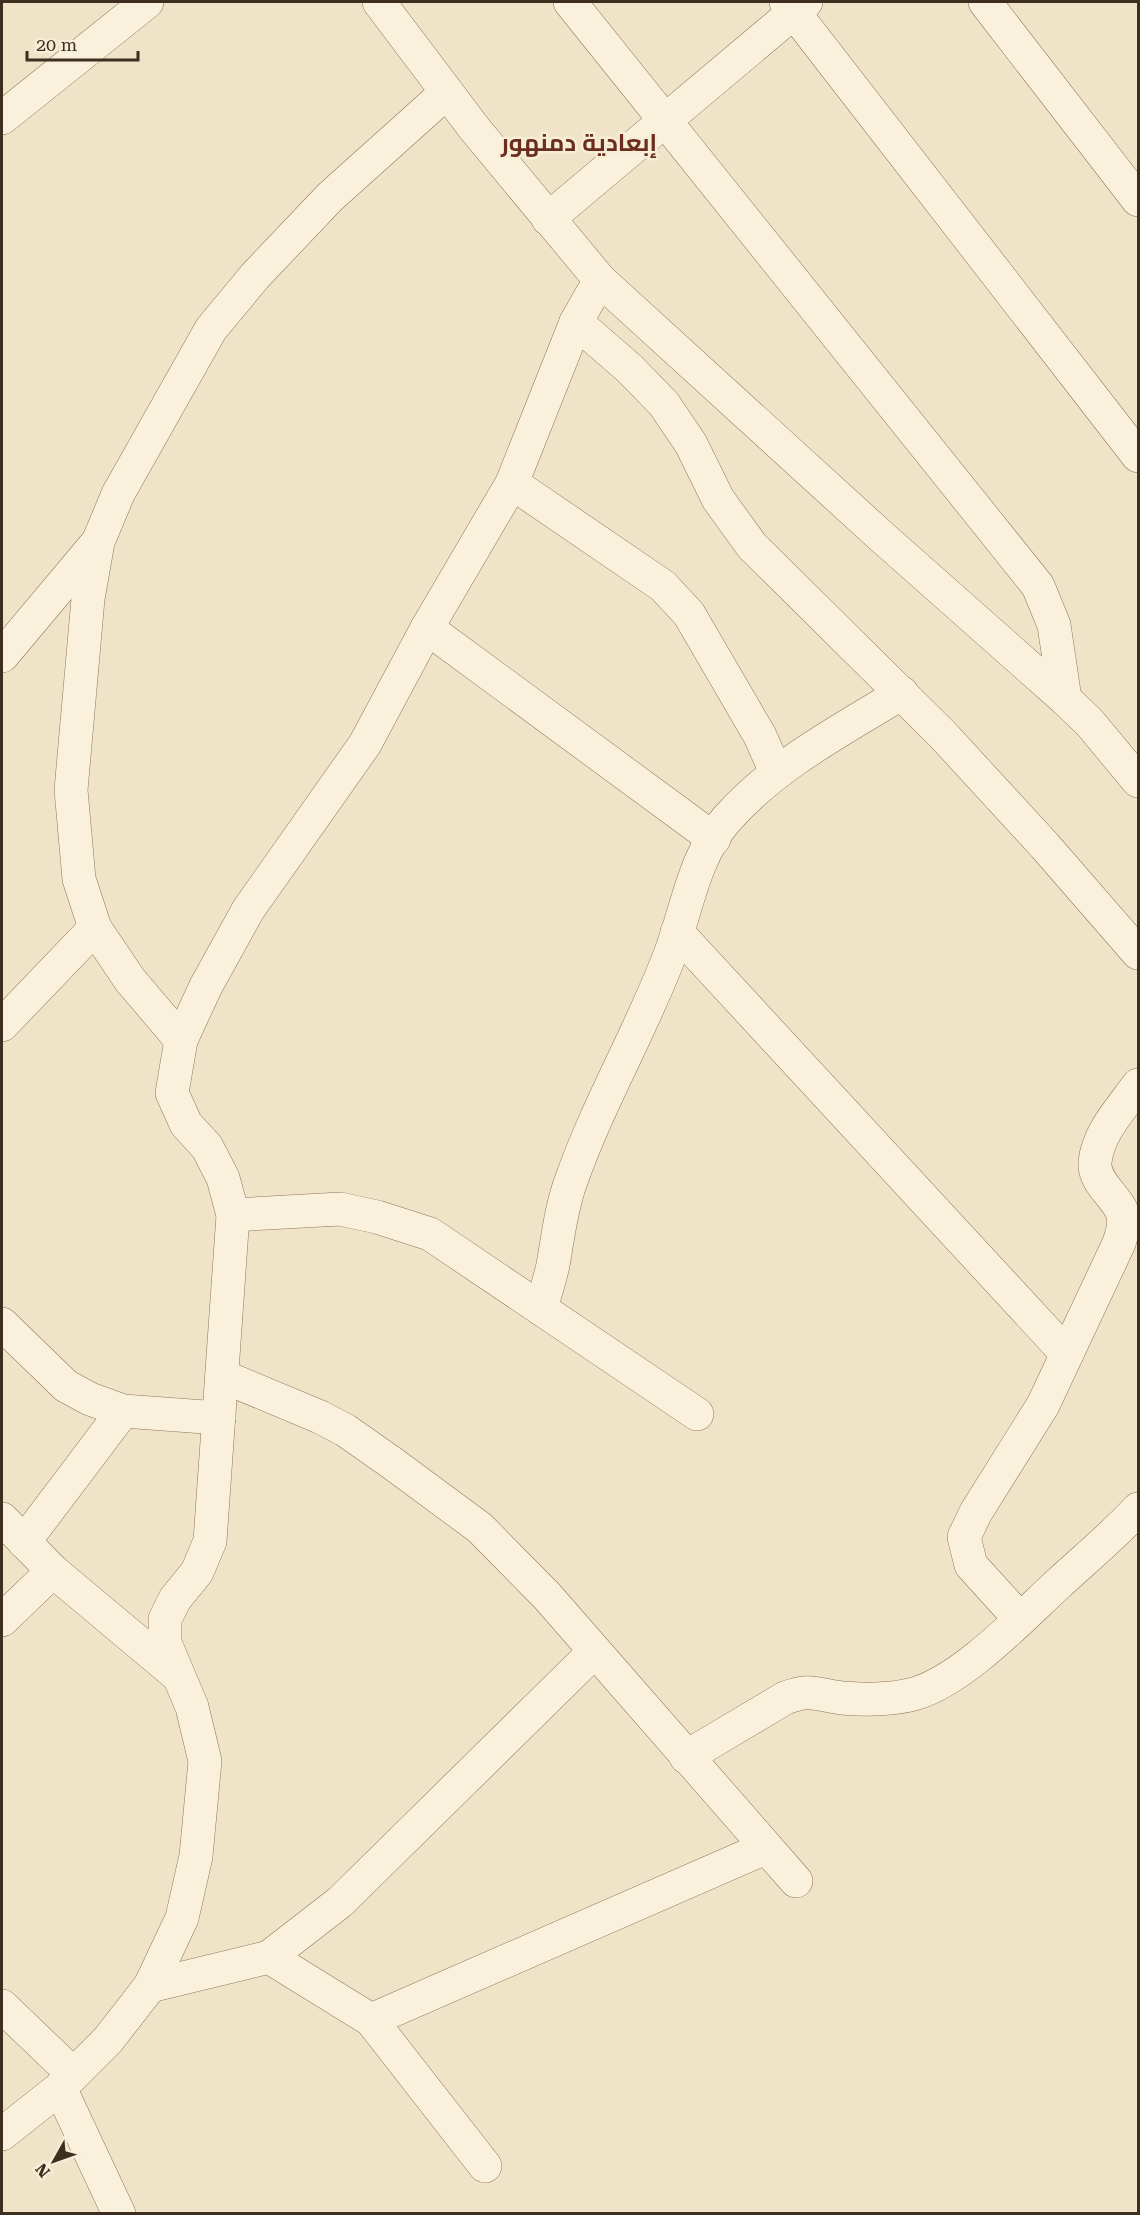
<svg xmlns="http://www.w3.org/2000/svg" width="1140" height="2215" viewBox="0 0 1140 2215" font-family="'Roboto Serif',Cairo,serif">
<rect width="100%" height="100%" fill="#f0e4c8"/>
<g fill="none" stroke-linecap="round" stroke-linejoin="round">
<defs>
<g id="street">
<path d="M379,2L474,128L600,280L882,537L1065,699L1090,723L1138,781"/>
<path d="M570,2L1038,586L1054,625L1065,699"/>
<path d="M786,2L1138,456"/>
<path d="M985,2L1138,200"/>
<path d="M2,118L147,2"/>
<path d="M548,219L806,2"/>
<path d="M576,322L630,369L664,404L691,444L718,499L752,546L942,734L1045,846L1138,953"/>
<path d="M512,483L663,586L689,614L760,736L776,772"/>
<path d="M427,628L714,839"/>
<path d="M2,656L96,544"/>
<path d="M677,932L1067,1354"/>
<path d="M2,1025L95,928"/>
<path d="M181,1040L130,980L95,928L79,879L71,790L88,599L98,542L118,494L211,329L255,276L330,197L447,92"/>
<path d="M233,1215L340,1209L377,1217L430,1234L697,1414"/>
<path d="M541,1309C545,1294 550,1279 553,1265C558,1237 561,1208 571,1181C598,1104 640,1033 669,957C687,911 693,858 726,820C774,765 840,731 902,693"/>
<path d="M2,1324L66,1386L90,1399L123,1411L219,1418"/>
<path d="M222,1376L320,1417L345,1430L392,1463L480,1528L547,1596L796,1881"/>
<path d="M2,1519L53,1571L176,1674"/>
<path d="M24,1542L123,1411"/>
<path d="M1020,1619L971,1565L964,1537L976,1512L1043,1405L1119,1243C1122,1234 1125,1224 1123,1215C1119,1198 1093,1183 1095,1162C1098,1132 1122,1108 1138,1085"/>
<path d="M2,1620L53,1571"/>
<path d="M686,1757L785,1698C812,1688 816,1695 842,1698C866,1700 891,1700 914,1694C963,1680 1021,1618 1058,1584C1085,1559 1113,1536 1138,1509"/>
<path d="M269,1957L371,2020L485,2166"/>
<path d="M150,1986L269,1957L340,1902L594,1652"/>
<path d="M2,2006L73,2074"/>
<path d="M371,2020L765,1848"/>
<path d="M60,2088L119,2214"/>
<path d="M2,2134L60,2088L108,2040L150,1986L182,1918L196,1856L205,1761L192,1707L165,1643V1619L175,1599L197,1572L210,1541L233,1215L223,1178L207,1147L186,1124L172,1093L181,1040L206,986L248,910L365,744L427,628L512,483L576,322L600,280"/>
</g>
</defs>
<use href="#street" stroke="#8d765c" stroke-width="34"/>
<use href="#street" stroke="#faf1dc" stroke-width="33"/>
</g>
<g text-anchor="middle" stroke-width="5" stroke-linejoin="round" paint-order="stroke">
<g font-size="24" font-weight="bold" fill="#6b2e1e" stroke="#f7eed8">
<text x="579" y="151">إبعادية دمنهور</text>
</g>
</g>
<rect width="1140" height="2215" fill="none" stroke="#3d2e20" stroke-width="6"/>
<g transform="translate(54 2161) rotate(230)" stroke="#f7eed8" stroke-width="4.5" paint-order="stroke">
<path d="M0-4.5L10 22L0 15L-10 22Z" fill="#3d2e20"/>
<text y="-9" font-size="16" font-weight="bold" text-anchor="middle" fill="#3d2e20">N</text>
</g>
<path d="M27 51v9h111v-9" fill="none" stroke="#3d2e20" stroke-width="3"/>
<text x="36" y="51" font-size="18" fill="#3d2e20" stroke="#f7eed8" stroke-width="4.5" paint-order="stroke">20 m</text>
</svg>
